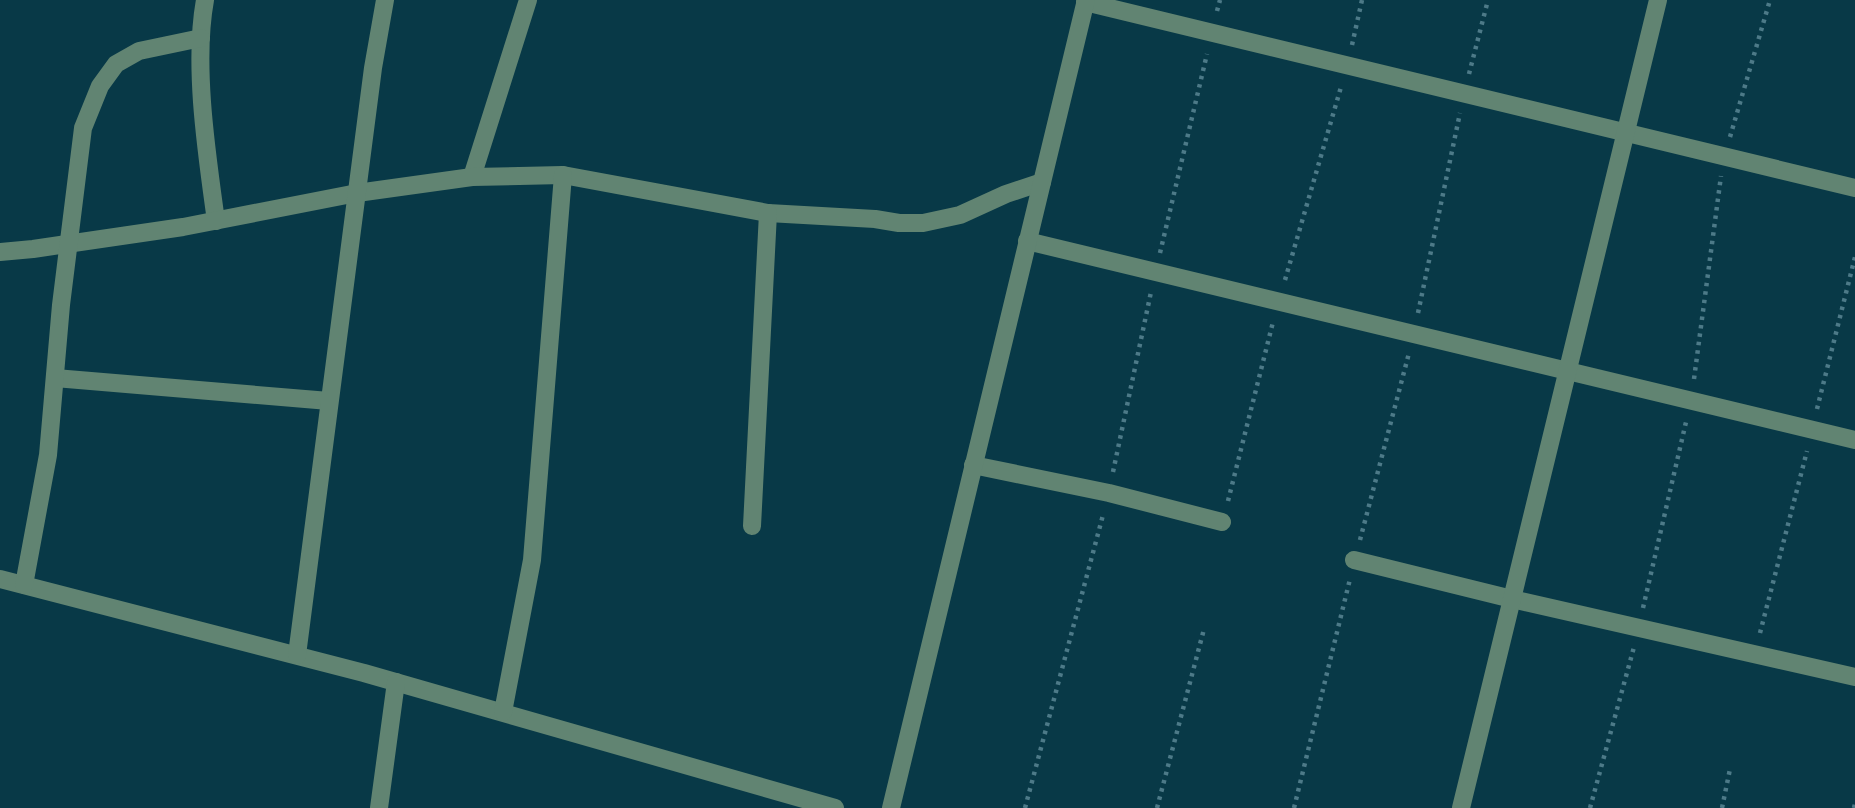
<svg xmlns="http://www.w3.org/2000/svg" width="1855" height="808" viewBox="0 0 1855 808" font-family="Rubik,sans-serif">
<rect width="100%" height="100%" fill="#083947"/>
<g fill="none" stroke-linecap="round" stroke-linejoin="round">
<g stroke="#4d7a88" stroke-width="4.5" stroke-dasharray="3.5 5" stroke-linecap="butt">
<path d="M1217,11L1220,0"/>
<path d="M1352,45L1362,0"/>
<path d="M1469,74L1488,0"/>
<path d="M1730,137L1770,0"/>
<path d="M1160,253L1207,54"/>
<path d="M1285,280L1341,87"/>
<path d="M1418,313L1460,113"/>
<path d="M1694,379L1721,176"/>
<path d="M1817,409L1855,257"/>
<path d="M1113,472L1151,292"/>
<path d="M1228,501L1273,322"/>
<path d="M1360,540L1409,353"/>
<path d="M1643,608L1686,422"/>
<path d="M1760,633L1807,451"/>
<path d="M1025,808L1103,515"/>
<path d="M1157,808L1204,629"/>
<path d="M1294,808L1350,579"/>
<path d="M1590,808L1634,647"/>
<path d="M1722,808L1730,769"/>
<path d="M1854,808L1855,803"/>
</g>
<g stroke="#618472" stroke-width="18">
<path d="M205,0C193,65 207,155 216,221"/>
<path d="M1085,2L1855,188"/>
<path d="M472,177L528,0"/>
<path d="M1027,241L1855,440"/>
<path d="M0,252L33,249L183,227L357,193L472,177L563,175L768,213L875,219L899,223H923L960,215L1006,194L1042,182"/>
<path d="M55,378L329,401"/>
<path d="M973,465L1109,493L1222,522"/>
<path d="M752,526L768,213"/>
<path d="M1354,560L1512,599L1855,677"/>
<path d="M0,579L364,673L835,808"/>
<path d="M24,585L48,455L61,305L83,128L100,86L116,64L139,51L201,38"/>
<path d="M297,655L373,68L385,0"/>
<path d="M503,712L532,560L563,175"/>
<path d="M379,808L396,682"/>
<path d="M891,808L1086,0"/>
<path d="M1461,808L1658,0"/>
</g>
</g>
</svg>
